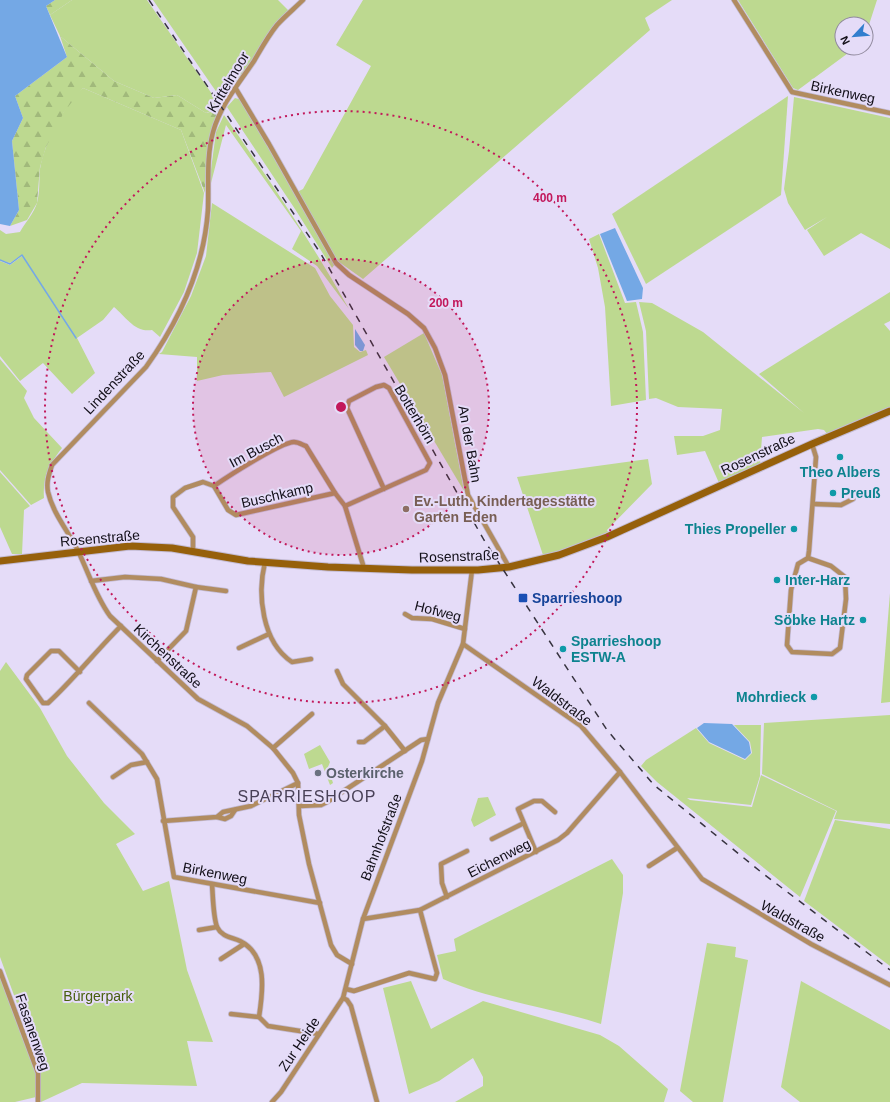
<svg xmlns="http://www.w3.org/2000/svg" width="890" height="1102" viewBox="0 0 890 1102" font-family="Arial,sans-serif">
<defs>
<pattern id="forest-firs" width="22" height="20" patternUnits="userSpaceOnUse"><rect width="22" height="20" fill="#bdd990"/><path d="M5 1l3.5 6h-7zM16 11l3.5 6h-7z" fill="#a1b97b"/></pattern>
</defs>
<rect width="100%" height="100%" fill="#e5dcf8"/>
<g fill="#bdd990">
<path d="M72,0H147L221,107L206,113L177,95L154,98L114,81L60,36L50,15Z"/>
<path d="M153,0H278L289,11L224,103Z"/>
<path d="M363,0H672L645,18L650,30L363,279L339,262L323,239L297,192L303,189L371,66L336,45Z"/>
<path d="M738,0H877L866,34V24H842V48H855L798,90L793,88Z"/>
<path d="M83,88L181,130L204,193L197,253L184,292L160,337L152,330C135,333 126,317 114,307L103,320L77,338L95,373L72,394L43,363L20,381L0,356V261L10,265L22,256L77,338L22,255L10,263L0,260V230L6,234L20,232C25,223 34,213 37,203C40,192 39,180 40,169C44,144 64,105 83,88Z"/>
<path d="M788,96L781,195L646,284L612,214Z"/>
<path d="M794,97L890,118V249L861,233L824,256L807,230L827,217L805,230L788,203L784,189L789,151Z"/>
<path d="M235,98L242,100L335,264L332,268L295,209L227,107Z"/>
<path d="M224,115C268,178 311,241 349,309L317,266L292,249L301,231L226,125L211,183L210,177L216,132Z"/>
<path d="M212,203L315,268L330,296L353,325L354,347L360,352L366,350L368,355L284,397L271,372L223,375L197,381V357L159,354L162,352L191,296L206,256Z"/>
<path d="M599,234L625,303L636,302L643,332L646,400L611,406L605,307L598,268L589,239Z"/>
<path d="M890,292V321L884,324L890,331V409L828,435L824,430L818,429L762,437L760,464L719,483L705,451L677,455L674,436H703L720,430L722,409L678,407L656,398L649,399L646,331L639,302L652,303L703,332L804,413L759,374Z"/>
<path d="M424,333L442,375L464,491L384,357Z"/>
<path d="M0,359L27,391L24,398L34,418L62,448C49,465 43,475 44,498L31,505L0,470Z"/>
<path d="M648,459L652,484L607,530L608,532L559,552L543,555L517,477Z"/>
<path d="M0,472L30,506L24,510L22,554H12L0,527Z"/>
<path d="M890,593V702L881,703Z"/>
<path d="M6,662L40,708L67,756L104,803L135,834L116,844L143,891L169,881L187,970L213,1042L187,1041L197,1086L82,1083L41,1102V1069L0,957V671Z"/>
<path d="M890,715V824L834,819L837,811L762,774L764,723Z"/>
<path d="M734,725H761L760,776L751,805L687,798L690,800L752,807L761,775L836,811L800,897L657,782L641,766L646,760L696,728L709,743L745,760L752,753L750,742Z"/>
<path d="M320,745L330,762L328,767L333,783L330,785L322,764L309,769L304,754Z"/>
<path d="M488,797L496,815L474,827L471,820L478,798Z"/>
<path d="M835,820L890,829V966L804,901Z"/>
<path d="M612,859L623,875V893L601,1024C549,1007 494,1001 443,979L437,955L456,951L454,939Z"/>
<path d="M707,943L736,947L735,957L748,960L723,1102H693L680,1091Z"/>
<path d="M0,977L35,1071L36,1097L15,1102H0Z"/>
<path d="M411,981L431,1029L483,1001L600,1035L619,1046L668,1089L664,1102H455L483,1086V1077L473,1058L439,1081L409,1094L383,988Z"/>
<path d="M801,981L890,1030V1102H800L781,1087Z"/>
</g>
<g fill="url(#forest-firs)">
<path d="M55,0H72L50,15L46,6Z"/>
<path d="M60,36L114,81L154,98L177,95L206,113L218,110C208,138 206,164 205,193L181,130L83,88L64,112L46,147L40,167L37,203L27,220L10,226L19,210L12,141L23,118L15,96L67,57Z"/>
</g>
<g fill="#74a8e5">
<path d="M0,0H55L46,6L67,57L15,96L23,118L12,141L19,210L10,226L0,224Z"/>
<path d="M615,228L643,288L642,299L627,301L600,234Z"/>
<path d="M355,329L365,345L363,351H360L355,345Z"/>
<path d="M704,723L732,724L749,742L751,753L745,759L709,742L697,728Z"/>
</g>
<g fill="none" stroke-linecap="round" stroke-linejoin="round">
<path stroke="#74a8e5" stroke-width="1.5" d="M0,260L10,264L22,255L76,338"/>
<defs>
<g id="minor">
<path d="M303,0C295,8 285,16 277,25C268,36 261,49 254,61C239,83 220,106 213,132C206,158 209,184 208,210C204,267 179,321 146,367L52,465C49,474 46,482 48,492C53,514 69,532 79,553C89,574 96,597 110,616L198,699L247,726L273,748L293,773L298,783L299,815L309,864L331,945L337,955L352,964"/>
<path d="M734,0L792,92L890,113"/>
<path d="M236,89L269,144L336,263L349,275L408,314L424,328L435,348L445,375L468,495L509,567"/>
<path d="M214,486L228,510L236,515L335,493"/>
<path d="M814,504L841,505L853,499"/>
<path d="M345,506L426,470L430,463L389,388L384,385L376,387L349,401L347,408L384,489"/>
<path d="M193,552V537L173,507V497L185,488L203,482L214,486C227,477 281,442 294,442C298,442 303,445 306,446L335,493L345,506L364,568"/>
<path d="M808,558L831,566L845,577L846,599L840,648L832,654L792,652L787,645L791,590L798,564L808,558L809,551L816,457L812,444"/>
<path d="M265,562C257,595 262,642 292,662L311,659"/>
<path d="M91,581L125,577L161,579L196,587L186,631L157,661"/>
<path d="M196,587L226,591"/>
<path d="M405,614L412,618L432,619L465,629"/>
<path d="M463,644L581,726L620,772L702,879L811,944L890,985"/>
<path d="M239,648L269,634"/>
<path d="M337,671L343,684L385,726L405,751"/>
<path d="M80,672L59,651H51L27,675L26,679L43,703H48C74,679 96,651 121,626"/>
<path d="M89,703L142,754L157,779L174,877L320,903"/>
<path d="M359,742H364L385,726"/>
<path d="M273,748L312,714"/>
<path d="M113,777L131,765L147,762"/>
<path d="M300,806L321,805L327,802L421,740L428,739"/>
<path d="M217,817L225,819L231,816L235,810"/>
<path d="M163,821L217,817L223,812L251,806L298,783"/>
<path d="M492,839L522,824"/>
<path d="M536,852L518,809L534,801H542L555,812"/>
<path d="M649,866L677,848"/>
<path d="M212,884C213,896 213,916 217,927C222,937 231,937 240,941C268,955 263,991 259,1017L268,1026L319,1034"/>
<path d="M447,897L442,883L441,864L467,851"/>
<path d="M363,919L420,910L558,840L567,833L620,772"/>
<path d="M199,930L217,927"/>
<path d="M221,959L244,944"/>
<path d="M0,971L38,1073V1102"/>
<path d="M346,989L354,991L409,973L435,979L437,973L420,910"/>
<path d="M343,998L347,1000L351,1006L377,1102"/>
<path d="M231,1014L259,1017"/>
<path d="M272,1102L281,1092L343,998L363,919L422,761L438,703L463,644L472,570"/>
</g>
<path id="secondary" d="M0,561L130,546L172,548L248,561L328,567L412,570H478L509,567L559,555L607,537L812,444L890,411"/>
</defs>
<use href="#minor" stroke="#c3bbd4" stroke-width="6"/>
<use href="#secondary" stroke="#c3bbd4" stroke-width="9"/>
<use href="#minor" stroke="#b18c60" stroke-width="4.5"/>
<use href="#secondary" stroke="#96600b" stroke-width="7"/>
<path stroke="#37333f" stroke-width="1.5" stroke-dasharray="7 7" stroke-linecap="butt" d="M149,0L321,254L484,540L607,730L654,785L761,872L890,970"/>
</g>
<circle cx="341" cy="407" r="148" fill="#c2185b" fill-opacity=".12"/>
<g fill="none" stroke="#c2185b" stroke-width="2" stroke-dasharray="2 4">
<circle cx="341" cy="407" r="148"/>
<circle cx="341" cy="407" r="296"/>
</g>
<g fill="#0f9aa8" stroke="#e5dcf8" stroke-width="1.5">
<circle cx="840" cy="457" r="4"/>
<circle cx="833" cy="493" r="4"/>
<circle cx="794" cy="529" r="4"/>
<circle cx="777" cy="580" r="4"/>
<circle cx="863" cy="620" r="4"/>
<circle cx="563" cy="649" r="4"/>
<circle cx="814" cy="697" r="4"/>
</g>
<circle fill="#8d6e63" stroke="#e5dcf8" stroke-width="1.5" cx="406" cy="509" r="4"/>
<rect fill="#1a4fb4" stroke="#e5dcf8" stroke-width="1.5" x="518" y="593" width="10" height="10" rx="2"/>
<circle fill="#6b7280" stroke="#e5dcf8" stroke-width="1.5" cx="318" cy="773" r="4"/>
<g text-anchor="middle" stroke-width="4" stroke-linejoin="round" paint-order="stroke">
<g font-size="14" fill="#120f18" stroke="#e5dcf8">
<text transform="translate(228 82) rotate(-59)" y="5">Krittelmoor</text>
<text transform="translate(843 92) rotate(12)" y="5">Birkenweg</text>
<text transform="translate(114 382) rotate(-47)" y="5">Lindenstraße</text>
<text transform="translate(415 414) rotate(59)" y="5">Botterhörn</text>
<text transform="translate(470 444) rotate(80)" y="5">An der Bahn</text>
<text transform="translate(256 450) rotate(-28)" y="5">Im Busch</text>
<text transform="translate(758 454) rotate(-25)" y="5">Rosenstraße</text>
<text transform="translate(277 495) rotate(-13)" y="5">Buschkamp</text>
<text transform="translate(100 538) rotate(-5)" y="5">Rosenstraße</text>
<text transform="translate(459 556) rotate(-2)" y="5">Rosenstraße</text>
<text transform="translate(438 611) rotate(14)" y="5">Hofweg</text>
<text transform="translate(168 656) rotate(43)" y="5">Kirchenstraße</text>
<text transform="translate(562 701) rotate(37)" y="5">Waldstraße</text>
<text transform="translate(381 837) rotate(-69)" y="5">Bahnhofstraße</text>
<text transform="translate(499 858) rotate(-27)" y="5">Eichenweg</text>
<text transform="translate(215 873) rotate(11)" y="5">Birkenweg</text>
<text transform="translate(793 921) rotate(29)" y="5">Waldstraße</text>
<text transform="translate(33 1032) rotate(71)" y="5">Fasanenweg</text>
<text transform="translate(299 1044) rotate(-56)" y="5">Zur Heide</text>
</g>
<g font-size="14" font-weight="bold" fill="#0d838f" stroke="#e5dcf8" text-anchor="start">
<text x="840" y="477" text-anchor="middle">Theo Albers</text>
<text x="841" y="498">Preuß</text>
<text x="786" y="534" text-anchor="end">Thies Propeller</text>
<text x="785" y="585">Inter-Harz</text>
<text x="855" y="625" text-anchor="end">Söbke Hartz</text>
<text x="571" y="646">Sparrieshoop<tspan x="571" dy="16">ESTW-A</tspan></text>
<text x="806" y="702" text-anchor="end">Mohrdieck</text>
</g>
<g font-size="14" font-weight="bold" fill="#785e54" stroke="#e5dcf8" text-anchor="start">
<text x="414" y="506">Ev.-Luth. Kindertagesstätte<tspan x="414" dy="16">Garten Eden</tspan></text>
</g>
<g font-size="14" font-weight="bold" fill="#164399" stroke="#e5dcf8" text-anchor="start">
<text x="532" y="603">Sparrieshoop</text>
</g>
<g font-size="14" font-weight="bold" fill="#5b616d" stroke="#e5dcf8" text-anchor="start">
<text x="326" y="778">Osterkirche</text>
</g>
<g font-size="14" fill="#475f0c" stroke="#e5dcf8">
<text x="98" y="1001">Bürgerpark</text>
</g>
<g font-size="16" letter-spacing="1" fill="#484057" stroke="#e5dcf8">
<text x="307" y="802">SPARRIESHOOP</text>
</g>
</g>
<circle cx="341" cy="407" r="6" fill="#c2185b" stroke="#e5dcf8" stroke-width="2"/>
<g font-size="12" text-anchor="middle" font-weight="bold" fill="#c2185b" stroke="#e5dcf8" stroke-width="4" stroke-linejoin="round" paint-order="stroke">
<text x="550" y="202">400 m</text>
<text x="446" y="307">200 m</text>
</g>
<g transform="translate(854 36) rotate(244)"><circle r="19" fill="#e5dcf8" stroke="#918a9e"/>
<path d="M0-3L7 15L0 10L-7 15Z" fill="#317ece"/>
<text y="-6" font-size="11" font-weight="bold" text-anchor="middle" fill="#120f18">N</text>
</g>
</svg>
